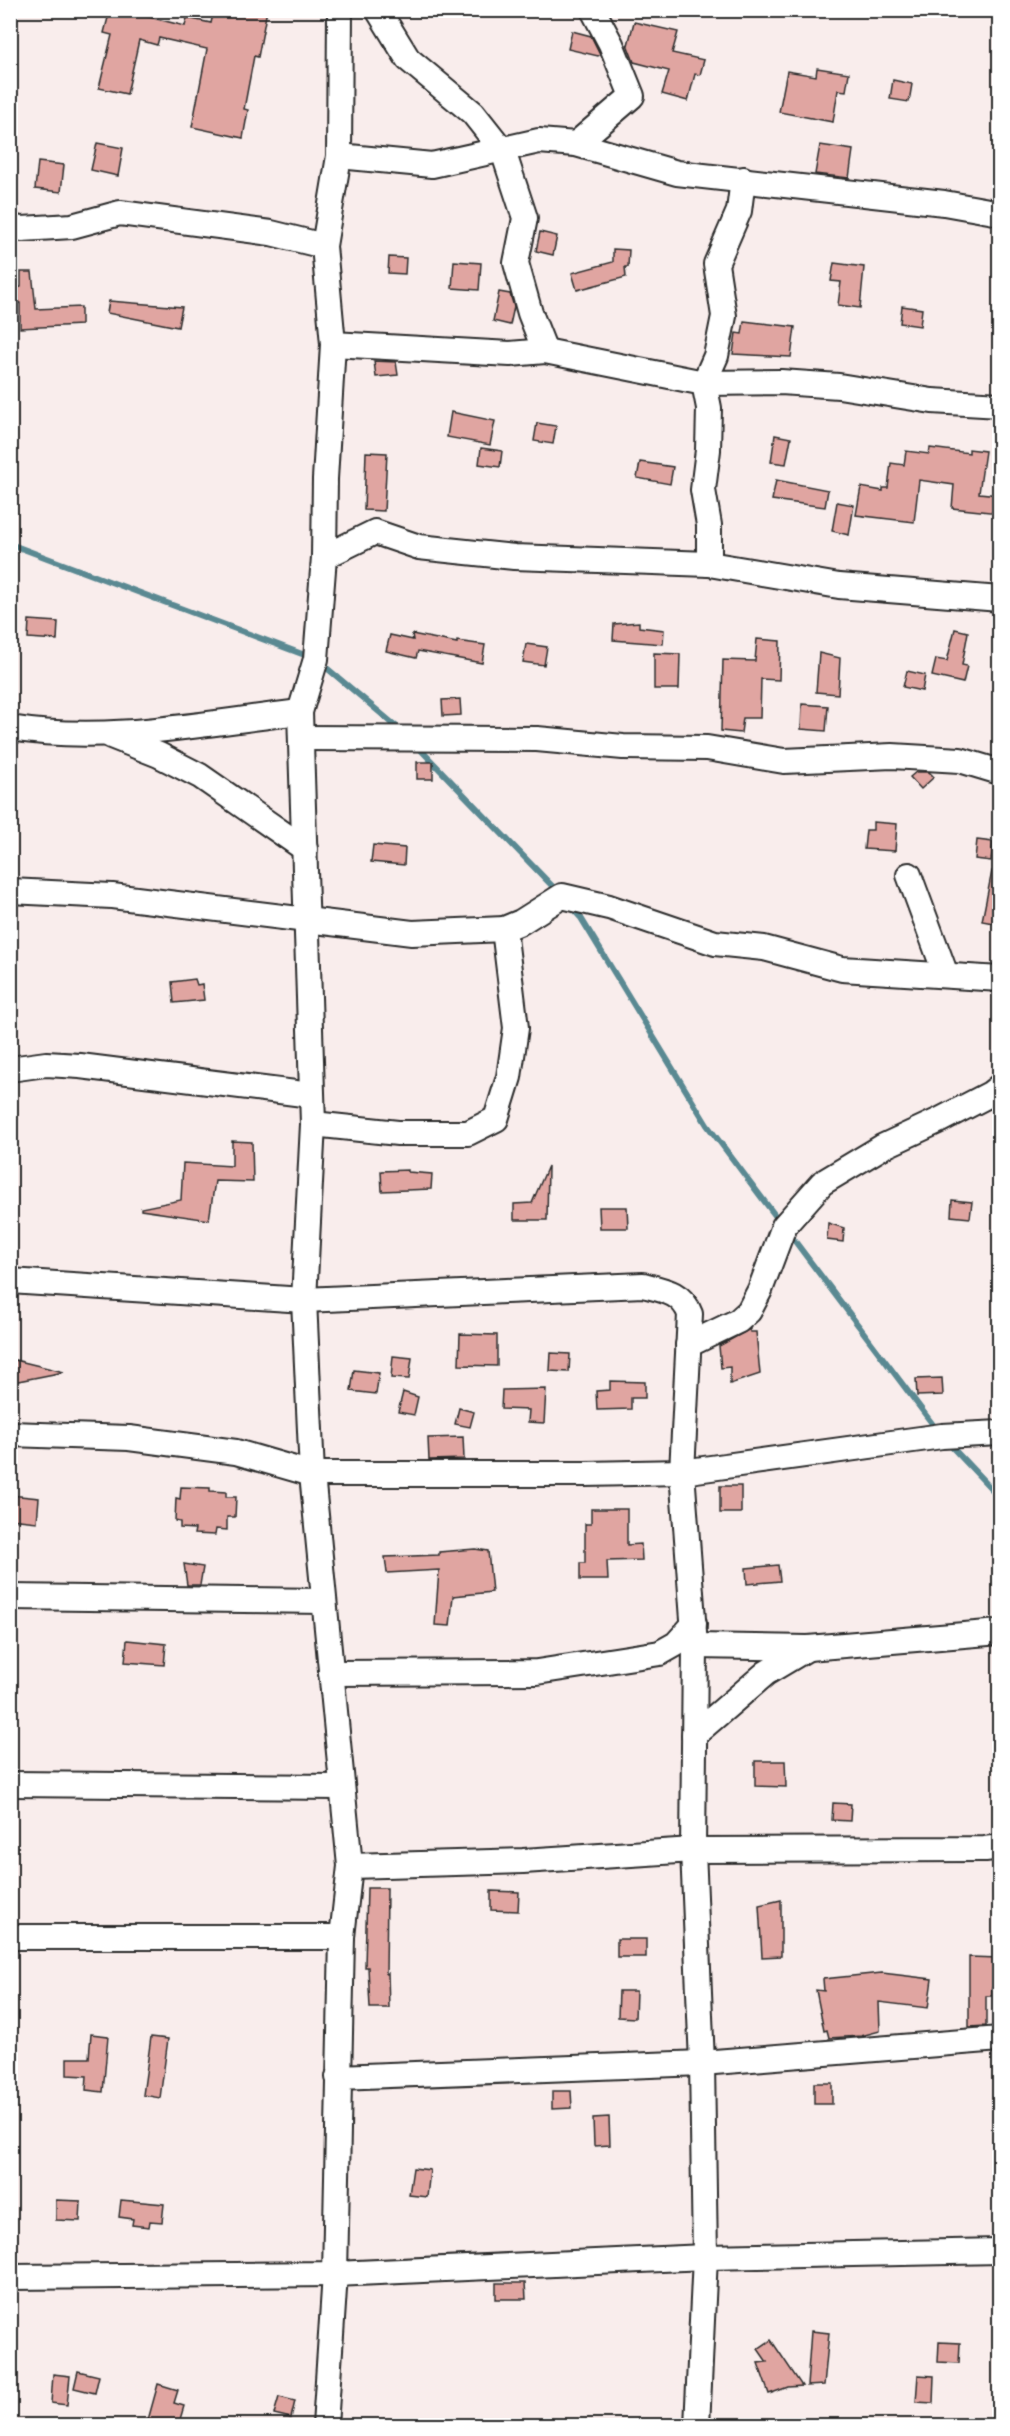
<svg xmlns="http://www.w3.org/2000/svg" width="1010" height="2436" viewBox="0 0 1010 2436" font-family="Mynerve,sans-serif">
<rect width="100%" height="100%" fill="#f9edec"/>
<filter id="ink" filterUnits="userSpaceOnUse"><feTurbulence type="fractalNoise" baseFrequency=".0167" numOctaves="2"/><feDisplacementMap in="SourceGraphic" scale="12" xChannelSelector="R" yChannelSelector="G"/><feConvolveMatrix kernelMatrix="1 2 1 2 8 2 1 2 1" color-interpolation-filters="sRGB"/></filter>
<g filter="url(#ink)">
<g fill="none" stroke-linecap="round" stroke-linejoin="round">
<g stroke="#5a8992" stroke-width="6">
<path d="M10,544L310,657"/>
<path d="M322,664L403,732"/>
<path d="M417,746L558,892"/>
<path d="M570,906L581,918L707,1125L780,1222"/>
<path d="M788,1232L937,1430"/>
<path d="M948,1443L1000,1498"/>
</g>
</g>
<g fill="#e0a5a1" stroke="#2b2b2b" stroke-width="1.5">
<path d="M110,10H138L137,14L185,26L187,18L211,23L214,10H267L258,57L254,56L244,109L248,110L243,138L192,127L207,49L159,38L157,45L139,40L127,94L99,88L112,35L104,33Z"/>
<path d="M634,22L678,32L672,53L704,60L700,75L695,74L688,101L662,94L669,71L634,62L627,44L628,45Z"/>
<path d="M572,31L591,36L600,54L598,56L568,49Z"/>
<path d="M817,68L849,73L846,91L838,90L833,122L779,112L787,71L816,76Z"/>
<path d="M893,80L912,84L909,102L890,99Z"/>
<path d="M97,143L123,148L118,176L91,170Z"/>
<path d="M820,145L853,150L849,178L815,174Z"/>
<path d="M38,162L64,165L61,192L35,189Z"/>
<path d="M540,232L557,236L553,255L536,251Z"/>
<path d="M613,249L629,250L628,267H625L626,277L577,290L572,273L613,262Z"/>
<path d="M389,257L406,258L405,274L388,273Z"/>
<path d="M454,261L481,263L479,290L452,288Z"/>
<path d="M834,263L864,267L860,308L838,305L841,282L831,281Z"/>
<path d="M21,272H32L36,309L81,307V325L20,328V303H18L17,288L21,287Z"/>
<path d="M499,292L510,294L514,307L510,325L493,321Z"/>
<path d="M109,301L182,307L178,327L107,313Z"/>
<path d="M902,306L922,309L920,326L900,323Z"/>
<path d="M744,321L795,327L791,357L733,354L736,333L742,334Z"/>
<path d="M374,361L396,362L398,375L376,377Z"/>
<path d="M451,412L495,421L490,445L447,437Z"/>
<path d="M537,423L556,426L553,444L534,441Z"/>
<path d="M775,435L791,438L786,464L771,462Z"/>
<path d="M481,448L502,451L500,467L479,464Z"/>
<path d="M930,448L969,453V449L985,451L979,493L999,495V513L952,508L954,485L919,480L914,522L856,515L861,487L883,491V488H888L891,463L904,465L906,451L929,454Z"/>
<path d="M366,452L387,453L384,511L364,510Z"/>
<path d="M640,462L673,467L670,484L637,478Z"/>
<path d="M776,480L828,490L825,507L772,500Z"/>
<path d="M837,502L854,505L849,535L832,531Z"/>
<path d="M29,620L58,622L57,640L28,638Z"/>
<path d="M639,622V627L664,630L663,644L613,640L614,624Z"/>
<path d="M955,629L968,632L962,665L967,666L963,683L932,676L936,659L947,661Z"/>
<path d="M412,634L457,643V641L485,645L482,663L418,651L416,658L386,651L390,635L413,640Z"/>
<path d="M757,639L780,641L779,680L761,679L760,718H743L741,733L721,731L723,660L755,661Z"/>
<path d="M526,644L547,647L544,665L523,662Z"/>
<path d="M654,653L680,654L679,689H654Z"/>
<path d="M819,653L840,658L838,694L816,692Z"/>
<path d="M907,671L925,675L922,691L903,687Z"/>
<path d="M460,699L461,715L443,716L442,700Z"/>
<path d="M802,704L828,706L826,731L801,729Z"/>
<rect x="417" y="762" width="16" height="17"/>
<path d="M916,772H929L934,777L921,789L910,777Z"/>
<path d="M873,822L897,824L895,851L864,849L866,830H873Z"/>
<path d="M977,840L993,842L991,861L975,859Z"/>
<path d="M373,845L405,848L404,865L371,862Z"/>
<path d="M992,871L999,872V924L982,921Z"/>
<path d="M195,979L197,985L202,984L204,1000L174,1003L172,982Z"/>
<path d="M232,1141L252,1142L253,1182L215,1181L209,1220L141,1210V1208L181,1200L183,1163L232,1166Z"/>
<path d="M548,1166L547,1220H514V1204L532,1203Z"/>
<path d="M408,1170V1172L432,1174L431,1189L382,1191L381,1171Z"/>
<path d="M952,1200L972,1202L970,1218L951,1216Z"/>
<path d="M599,1207H627L628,1228H600Z"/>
<path d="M828,1223L844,1228L843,1242L827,1240Z"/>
<path d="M750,1329V1332H756L760,1374L730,1384V1367L721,1368L719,1346Z"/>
<path d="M460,1334L497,1335V1366L459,1365Z"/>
<path d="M551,1353L570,1354L569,1372L550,1371Z"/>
<path d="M393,1356L412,1358L409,1379L391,1378Z"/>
<path d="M15,1360L64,1372L13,1382Z"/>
<path d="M354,1370L379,1373L376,1394L351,1391Z"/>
<path d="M942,1378L943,1395L917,1396L916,1379Z"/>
<path d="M610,1381L645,1382V1398H631V1409L597,1410L596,1391L610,1390Z"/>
<path d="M546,1389L544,1423L528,1422L529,1410L501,1409L502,1390Z"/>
<path d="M403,1392L418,1397L414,1415L398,1412Z"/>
<path d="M459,1408L474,1412L470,1427L455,1424Z"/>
<path d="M463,1437L464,1459L429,1460L428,1438Z"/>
<rect x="720" y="1486" width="21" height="27"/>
<path d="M181,1487L210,1488V1491L226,1492V1497H236L235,1517H227V1530L216,1529L215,1535L194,1534L195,1529L180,1528V1522L175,1521L176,1498L180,1499Z"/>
<path d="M10,1495L39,1498L37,1522L10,1519Z"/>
<path d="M591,1509H627V1545L641,1544L642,1560L607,1561L608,1580H580V1563H585V1524H591Z"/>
<path d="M475,1549L488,1551L492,1592L453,1596L450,1626L435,1625L439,1570L387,1573L385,1557L439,1555V1552Z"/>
<path d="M184,1564L203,1567L200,1585H187Z"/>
<path d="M778,1565L780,1581L747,1584L746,1568Z"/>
<path d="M127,1640L166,1644L164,1665L125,1662Z"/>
<path d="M755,1761H785L786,1787L755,1786Z"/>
<path d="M833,1803L851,1804L850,1821L832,1820Z"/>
<path d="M367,1888H387L386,1974L388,1973L389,2008H370L368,1967H365Z"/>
<path d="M491,1891L519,1892L518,1911L491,1910Z"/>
<path d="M781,1900V1956L762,1957L759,1905Z"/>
<rect x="617" y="1939" width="29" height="18"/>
<path d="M969,1957L999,1958V1988H992V1996H986V2026L969,2027Z"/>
<path d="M882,1973L932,1979L928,2008L879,2002L880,2031L861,2036L829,2038L827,2030L824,2031L816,1990L824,1991L823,1979Z"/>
<path d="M619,1991H636L635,2018L618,2017Z"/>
<path d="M91,2034L108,2036L103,2092L86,2090L87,2076L67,2075V2058H89Z"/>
<path d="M151,2037L168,2039L160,2098L143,2095Z"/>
<rect x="814" y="2083" width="18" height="21"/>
<path d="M552,2091H571L572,2108L552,2109Z"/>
<path d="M609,2117L610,2145L594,2146L593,2118Z"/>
<path d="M413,2168L430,2170L427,2197L409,2195Z"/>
<path d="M56,2200L81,2201L80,2221L56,2220Z"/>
<path d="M121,2200L164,2204L162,2222L150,2221L149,2227L132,2225L133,2219L119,2217Z"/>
<path d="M496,2283H525L526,2299H496Z"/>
<path d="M811,2331L829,2333L824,2385L807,2386Z"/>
<path d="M771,2340L802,2386L788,2387L769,2394L758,2363L767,2362L758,2349Z"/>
<path d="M939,2342L960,2343L959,2363L938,2362Z"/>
<path d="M78,2371L99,2376L95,2393L74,2388Z"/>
<path d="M53,2374L70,2376L67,2405L51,2403Z"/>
<path d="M918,2375L934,2376L933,2403L916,2402Z"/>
<path d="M158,2384L178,2390L174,2403L184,2406L178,2426H167L148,2420Z"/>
<path d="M279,2397L295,2401L291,2418L274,2414Z"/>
</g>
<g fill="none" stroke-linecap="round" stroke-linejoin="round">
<defs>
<g id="minor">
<path d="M378,10L408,59L473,113L503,151L525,218L516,263L530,313L545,351"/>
<path d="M576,144L632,96L611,44L593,10"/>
<path d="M339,156L432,165L539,141L576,144L677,173L944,203L1000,213"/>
<path d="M10,227L22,229L72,226L120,213L271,233L324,246"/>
<path d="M333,344L510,354L545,351L704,383L781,382L839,386L932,401L1000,405"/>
<path d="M324,557L375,532L419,547L514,557L709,564L839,586L1000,599"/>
<path d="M709,564V525L703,490L708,450L709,408L704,383L716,356L724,316L716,264L739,211L743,179"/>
<path d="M10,728C106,744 204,723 300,712"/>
<path d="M111,736L159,755L200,776L305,849"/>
<path d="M301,738L537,739L623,747L707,748L784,761L892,756L960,760L1000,772"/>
<path d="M909,875L946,975"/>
<path d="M10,891L112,896L412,933L504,929L521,922L562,896L609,907L715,943L764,948L842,969L1000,979"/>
<path d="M10,1069L46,1064L80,1066L311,1095"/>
<path d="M313,1124L398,1133H468L496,1119L509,1077L516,1028L504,929"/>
<path d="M10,1281L304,1300L643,1285C663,1290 682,1292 690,1314L682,1472L695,1646L693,1850L702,2063L705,2257L697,2426"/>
<path d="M688,1345L738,1321L749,1311L760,1290L784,1226L822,1183L882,1147L940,1120L990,1094L1000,1086"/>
<path d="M10,1434L129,1438L236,1452L312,1474H585L682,1472L942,1436L1000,1433"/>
<path d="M10,1597L324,1601"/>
<path d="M695,1646L808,1648L1000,1632"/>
<path d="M331,1673L537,1672L660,1653L676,1644L694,1624"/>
<path d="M694,1735L766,1673L808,1648"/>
<path d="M10,1784L341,1787"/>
<path d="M350,1866L523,1861L693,1850L985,1849L1000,1847"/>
<path d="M10,1937H342"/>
<path d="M338,2077L702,2063L1000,2039"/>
<path d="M10,2277L335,2274L705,2257L1000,2251"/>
<path d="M325,2426L335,2274L342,1937L350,1866L312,1474L304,1300L313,1124L300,712L316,659L324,557L325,479L333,344L324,246L339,156L340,10"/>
</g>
</defs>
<use href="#minor" stroke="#2b2b2b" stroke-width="28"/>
<use href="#minor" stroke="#fff" stroke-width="24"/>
</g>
</g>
<rect width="1010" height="2436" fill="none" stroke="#fff" stroke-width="36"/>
<rect x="18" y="18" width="974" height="2400" fill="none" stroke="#2b2b2b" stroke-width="2" filter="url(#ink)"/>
</svg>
